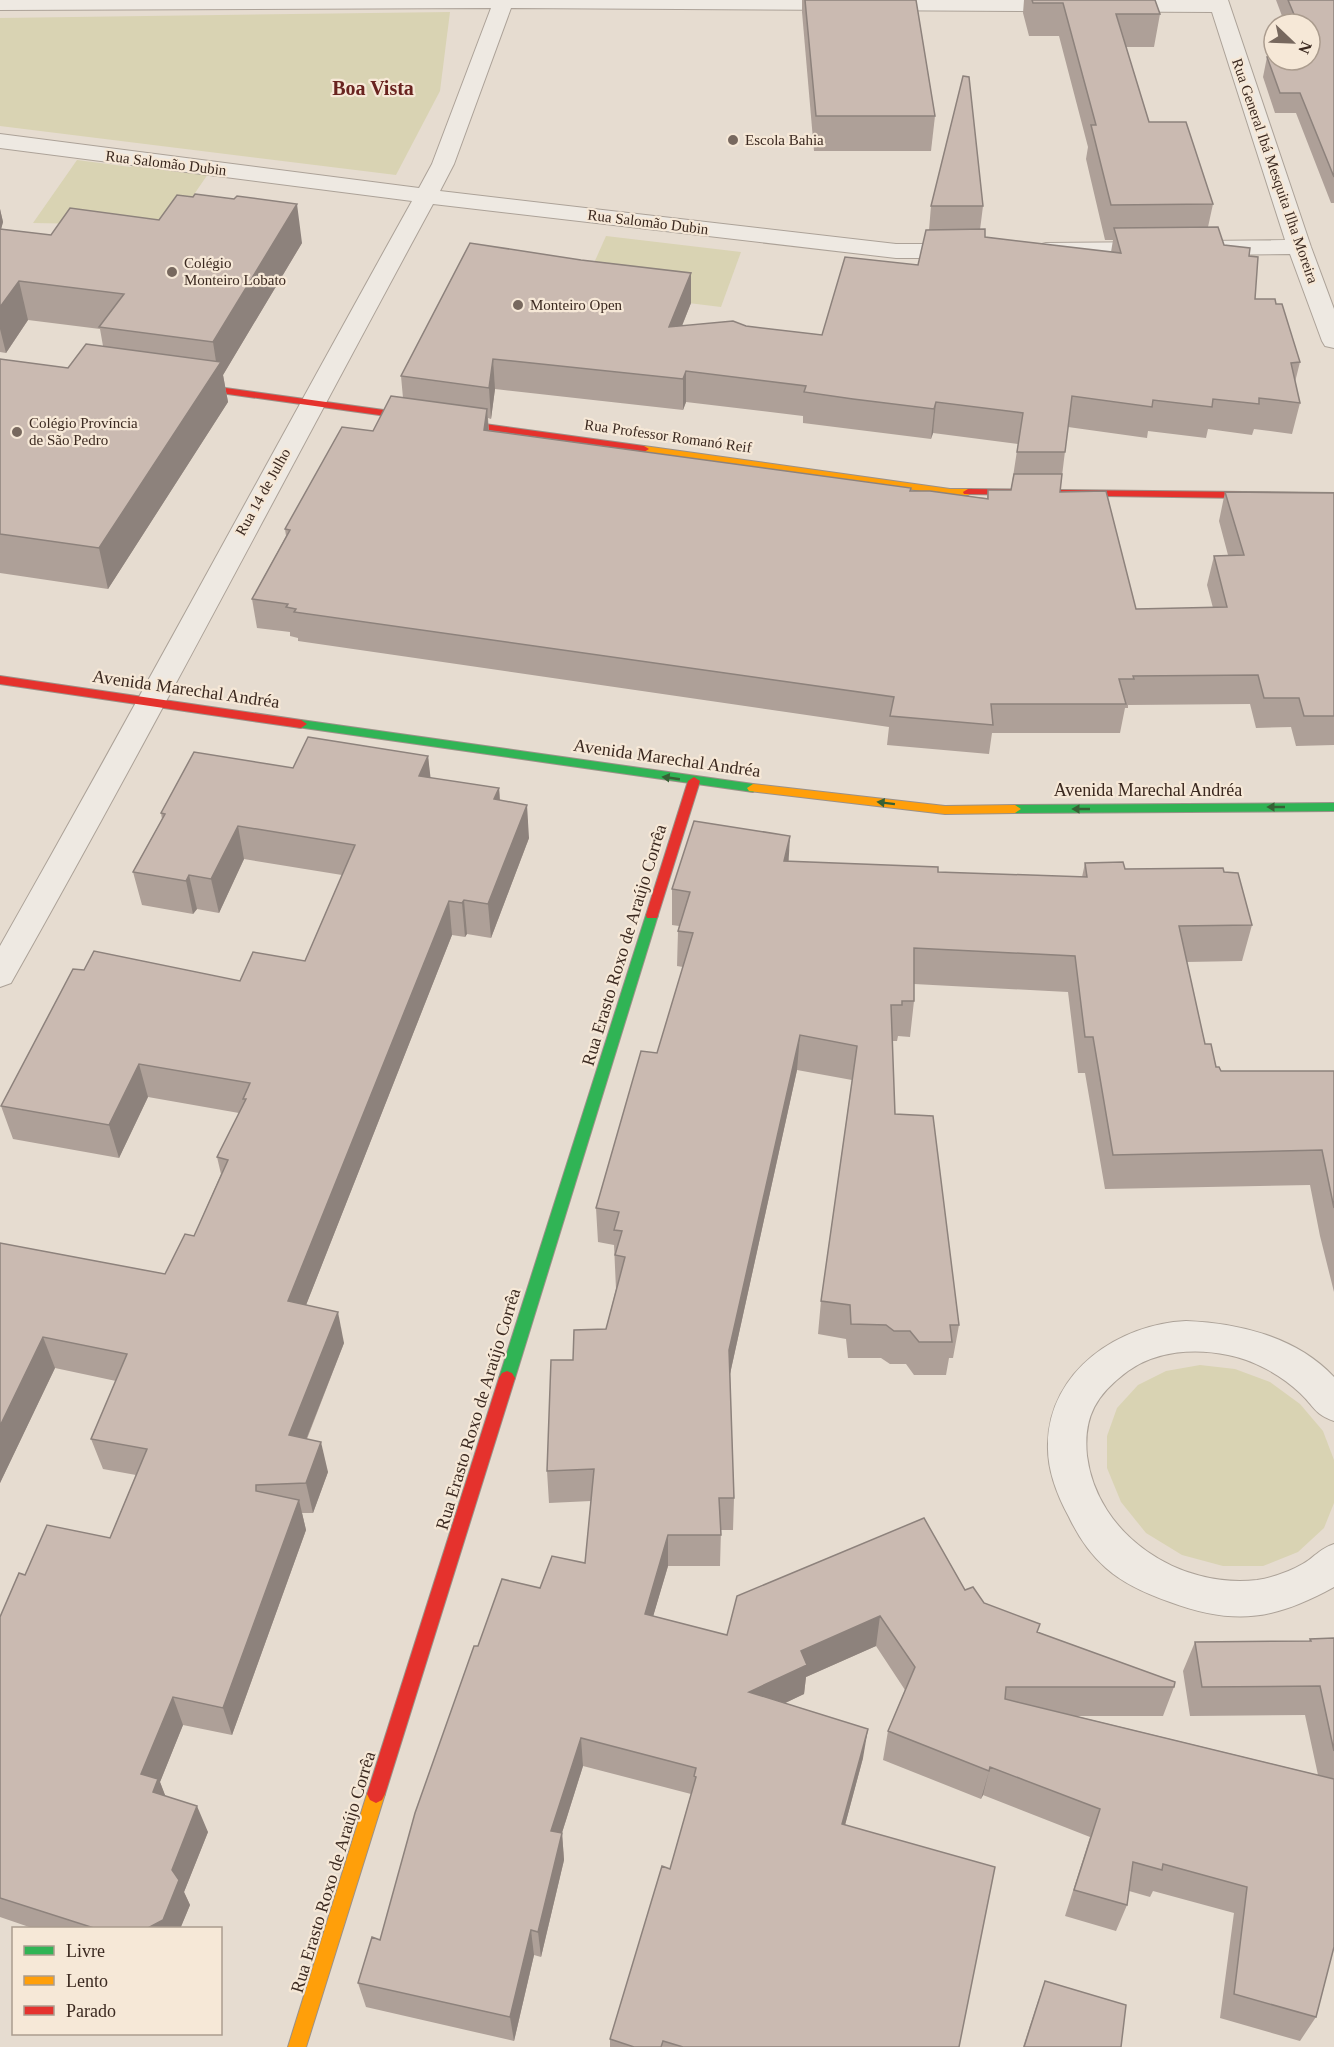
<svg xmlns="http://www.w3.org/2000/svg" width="1334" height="2047" viewBox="0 0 1334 2047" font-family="'Times New Roman',serif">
<rect width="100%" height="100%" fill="#e6dcd0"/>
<g fill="#d9d3b3">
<path d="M450,12L440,91L396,175L0,126V18Z"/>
<path d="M77,160L131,167L133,165L208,174L160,244L88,224L33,223Z"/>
<path d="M606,236L741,252L721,307L582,290Z"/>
<path d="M1200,1365L1235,1369L1270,1382L1300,1404L1323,1431L1334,1460V1503L1324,1528L1298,1552L1263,1566H1223L1182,1555L1146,1533L1121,1502L1107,1468V1436L1117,1408L1138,1385L1166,1371Z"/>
</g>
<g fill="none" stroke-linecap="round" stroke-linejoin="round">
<defs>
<g id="street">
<path d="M0,0H1228L1311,247L1334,309V348L1325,346L1322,341L1290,254L1205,255L1197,253L1193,248L1197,243L1205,241L1285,240L1212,12L511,8L454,164L440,191L896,244H964L972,246L976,251L972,256L964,258H896L433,204C292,464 156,726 11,983L0,987V946C140,699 274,449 412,201L0,148V134L419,188L432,164L491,8L0,10Z"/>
<path d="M1156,242L1164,244L1168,249L1164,254L1156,256L1046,257L1038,255L1034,250L1038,245L1046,243Z"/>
<path d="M1186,1321C1239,1323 1297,1337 1334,1377V1421C1314,1414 1314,1406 1300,1393C1281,1375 1254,1360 1228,1355C1194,1348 1156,1351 1128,1371C1097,1394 1083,1416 1087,1456C1097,1535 1179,1589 1257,1580C1276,1577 1301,1568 1315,1555C1322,1550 1325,1547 1334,1544V1587C1274,1620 1235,1626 1170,1602C1147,1594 1124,1584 1106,1568C1090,1554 1078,1536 1069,1517C1057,1495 1047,1470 1048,1444C1049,1371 1119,1324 1186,1321Z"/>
</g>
<g id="fast">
<path d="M1243,492L1334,493V499L1239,497L1238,495Z"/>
<path d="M301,720L753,784L759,788L753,792L297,727L295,724Z"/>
<path d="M1334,803V811L1015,813L1009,809L1015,805Z"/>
<path d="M652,910L658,915L515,1378L512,1383L507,1385L502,1383L499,1378L646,915Z"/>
</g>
<g id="slow">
<path d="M644,446L950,489H968L973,492L968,495H950L640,451L639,449Z"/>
<path d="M753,784L945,806L1015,805L1021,809L1015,813L945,814L749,791L747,788Z"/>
<path d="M376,1785L382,1788L385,1794L306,2047H288L367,1794L370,1788Z"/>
</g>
<g id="jam">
<path d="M182,382L644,446L649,449L644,452L178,387L177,385Z"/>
<path d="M968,489L1243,492L1248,495L1243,498L964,494L963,492Z"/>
<path d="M0,676L301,720L307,724L301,728L0,684Z"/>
<path d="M694,777L700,781L658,915L657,918H647L646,915L688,781Z"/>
<path d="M507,1371L512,1373L515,1378L385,1794L382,1800L376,1803L370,1800L367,1794L499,1378L502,1373Z"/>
</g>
</defs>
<use href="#street" stroke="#aca298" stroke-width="2"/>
<use href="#fast" stroke="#9b9188" stroke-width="2"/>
<use href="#slow" stroke="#9b9188" stroke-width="2"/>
<use href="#jam" stroke="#9b9188" stroke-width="2"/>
<use href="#street" fill="#eee9e2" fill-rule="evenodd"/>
<use href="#fast" fill="#30b455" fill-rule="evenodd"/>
<use href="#slow" fill="#ff9f0a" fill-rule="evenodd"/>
<use href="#jam" fill="#e5322d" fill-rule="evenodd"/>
</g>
<g fill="#aea098" fill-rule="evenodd">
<path d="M802,0H916L935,116L931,151H814L802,12Z"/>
<path d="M1024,0H1155L1160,14L1154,47H1126L1149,122L1213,204L1208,227L1224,245L1249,256L1255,299L1276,304L1300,362L1295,382L1300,403L1292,434L1254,429L1252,435L1208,429L1206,438L1148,431L1147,438L1068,427L1060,492L1136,609L1213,608L1207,585L1214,556L1228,555L1219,521L1225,492L1334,493V745L1296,746L1291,727L1256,728L1250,704L1128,705V708H1125L1120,733H992L989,754L887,745L889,727L298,641V638L290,636V632L257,628L252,599L286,536L285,529L403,398L401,376L581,260L691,273V303L682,326H746L822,335L918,265L929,230L931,206H983L980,230L985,237L1111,252L1113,240H1105L1086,159L1088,147L1059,36H1029L1023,13ZM495,389L683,410L686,402L803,416V423L931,439L933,433L1018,444L1011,490H988L987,498L910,491L489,431L488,418L491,419Z"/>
<path d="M1276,0H1334V203H1331L1296,113H1275L1263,77L1267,57L1310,60V24H1285Z"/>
<path d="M0,209L3,222L1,229L51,235L302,243L223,375L228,402L108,589L0,573V359L68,368L103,346L100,329L28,320L6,353L0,352Z"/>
<path d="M428,756L430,778L499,788L500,800L529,838L491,938L467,934L465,937L452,935L306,1305L344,1343L307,1439L328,1472L313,1513H302L306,1530L232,1735L183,1725L160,1782L165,1796L208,1832L184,1892L190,1905L180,1929H35L0,1917V1617L25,1575L110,1538L136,1475L103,1469L91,1439L116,1381L55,1368L0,1483V1243L165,1274L194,1236L221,1174L217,1157L239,1113L148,1097L119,1158L13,1139L1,1106L84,970L240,981L305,961L342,875L244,859L219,913L197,909L193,914L142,905L133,872L162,819L161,813L293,768Z"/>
<path d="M789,861L938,872L1082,877L1085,863L1125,869L1224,872L1252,925L1242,961L1186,962L1205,1044L1216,1067L1221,1071H1334V1292L1320,1236L1310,1185L1105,1189L1085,1073H1078L1068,992L914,984V1001L910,1037L898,1036L897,1041H892L895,1114L959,1325L953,1358H949L946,1375H914L906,1364H890L881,1358H848L846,1339L818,1334L821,1301L852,1080L797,1070L730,1374L734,1498L733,1530H721L720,1566H668L653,1616L727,1635L965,1590L984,1603L1038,1632L1174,1687L1163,1716H1076L1318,1775L1305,1715L1190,1716L1183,1671L1195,1642L1309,1641L1310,1639L1334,1638V1947L1316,2017L1300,2041L1220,2018L1234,1913L1153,1891L1150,1897L1129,1891L1127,1905L1116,1931L1065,1916L1090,1837L983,1795L981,1799L883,1760L888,1731L905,1690L876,1646L806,1677L804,1694L785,1703L863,1758L845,1825L959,2047H610V2039L670,1869L691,1794L583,1766L562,1833L564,1860L541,1957L534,1955L514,2041L366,2007L358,1983L380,1940L478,1646L540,1588L585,1563L591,1501L549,1503L547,1471L573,1360L606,1329L616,1289L614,1245L598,1242L596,1208L657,1053L683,967L677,966L678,931L679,926L672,925V889Z"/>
<path d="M1045,1981L1121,2047H1023L1037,2004Z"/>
</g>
<g fill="#8d827c">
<path d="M297,204L302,243L223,375L228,402L108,589L99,548L217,368L213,342Z"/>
<path d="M0,209L3,222L0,233Z"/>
<path d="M691,273V303L669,358V327Z"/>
<path d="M19,281L28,320L6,353L0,329V307Z"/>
<path d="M493,359L495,389L491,419L489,388Z"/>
<path d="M686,371V402L683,410V379Z"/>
<path d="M936,402L933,433L931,439L934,409Z"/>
<path d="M487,409L489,438L484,430Z"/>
<path d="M428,756L432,790L419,776Z"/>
<path d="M499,788L501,822L494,799Z"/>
<path d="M527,805L529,838L491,938L488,904Z"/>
<path d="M238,826L244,859L219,913L211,879Z"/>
<path d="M790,836L788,872L784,861Z"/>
<path d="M189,875L197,909L193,914L186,881Z"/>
<path d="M464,900L467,934L465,937L462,903Z"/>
<path d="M449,901L452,935L295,1333L288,1301Z"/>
<path d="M800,1035L797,1070L728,1383L729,1350Z"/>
<path d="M139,1064L148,1097L119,1158L109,1125Z"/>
<path d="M338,1312L344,1343L296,1465L289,1435Z"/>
<path d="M43,1337L55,1368L0,1483V1426Z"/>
<path d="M321,1442L328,1472L313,1513L306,1483Z"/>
<path d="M299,1500L306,1530L232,1735L223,1708Z"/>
<path d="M668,1535V1566L645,1644V1614Z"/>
<path d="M880,1616L876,1646L806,1677L804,1694L747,1721L749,1692L801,1651Z"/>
<path d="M173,1697L183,1725L160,1782L169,1805L164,1818L141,1774Z"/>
<path d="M868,1729L863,1758L838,1851L842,1824Z"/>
<path d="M581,1738L583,1766L554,1858L551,1831Z"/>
<path d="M990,1767L983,1795L981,1799L989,1771Z"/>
<path d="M197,1806L208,1832L184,1892L190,1905L180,1929H146L172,1870Z"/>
<path d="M562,1833L564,1860L541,1957L538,1932Z"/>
<path d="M531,1930L534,1955L514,2041L510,2017Z"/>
</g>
<g fill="#cabab1" stroke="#8d827c" stroke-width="1.5">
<path d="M805,0H916L935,116H816Z"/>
<path d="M1032,0H1155L1160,14H1116L1149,122H1186L1213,204L1111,205L1091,125H1096L1063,3H1033Z"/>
<path d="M1288,0H1334V177L1300,93H1280L1267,57L1274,54V60H1310V24H1298Z"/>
<path d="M963,76L969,77L983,206H931Z"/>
<path d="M195,194L234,199L237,196L297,204L213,342L99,327L124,294L19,281L0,307V229L51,235L70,208L159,220L177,195L193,197Z"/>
<path d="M1218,227L1224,245L1250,248L1249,256L1258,257L1255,299H1275L1276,304H1282L1300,362L1291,363L1300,403L1259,398V404L1213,399L1212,407L1153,400L1152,407L1072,396L1065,452H1017L1023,413L936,402L934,409L853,399L804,392L806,386L686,371L683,379L493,359L489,388L401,376L470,243L581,260L691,273L669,327L733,321L746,326L822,335L845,257L918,265L926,230L985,229V237L1121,253L1114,228Z"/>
<path d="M86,344L221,362L99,548L0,534V359L68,368Z"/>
<path d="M391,396L487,409L484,430L911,488L910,491H930L988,499V490H1011L1014,474H1062L1060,492L1106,491L1136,609L1227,607L1214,556L1244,555L1225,492L1334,493V716H1304L1299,698H1264L1258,675L1133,676L1134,679H1119L1126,704H991L993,725L890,716L894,697L294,612L296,609L286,607L288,604L252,599L290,530L285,529L342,427L373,431Z"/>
<path d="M308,737L428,756L419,776L499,788L494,799L527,805L488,904L464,900L462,903L449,901L288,1301L338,1312L289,1435L321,1442L306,1483L256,1485V1491L299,1500L223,1708L173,1697L141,1774L158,1779L153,1792L197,1806L172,1870L179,1880L163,1920L146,1929H97L0,1898V1617L19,1573L25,1575L47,1525L110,1538L147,1449L91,1439L127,1354L43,1337L0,1426V1243L165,1274L185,1234L194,1236L228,1160L217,1157L246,1099H243L250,1083L139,1064L109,1125L1,1106L73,969L84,970L94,951L240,981L253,952L305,961L355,845L238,826L211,879L189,875L186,881L133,872L165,814L161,813L194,752L293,768Z"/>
<path d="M694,821L790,836L784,861L938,867V872L1087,877L1085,863L1123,862L1125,869L1223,868L1224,872L1238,873L1252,925L1179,926L1205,1044H1211L1216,1067H1219L1221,1071H1334V1208L1322,1150L1113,1155L1093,1037H1085L1075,956L914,948V1001H902V1005H891L895,1114L933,1116L959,1325H950L952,1342H919L910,1331H894L886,1325L851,1324L850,1305L821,1301L857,1046L800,1035L729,1350L734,1498H719L721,1535H668L645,1614L727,1635L737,1596L924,1518L965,1590L973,1587L984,1603L1040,1624L1037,1632L1175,1682L1174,1687H1006L1005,1699L1334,1779V1947L1316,2017L1234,1994L1247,1887L1163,1864L1162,1870L1133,1862L1127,1905L1074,1890L1100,1809L990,1767L989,1771L888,1731L915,1667L880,1616L801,1651L807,1665L749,1692L868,1729L842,1824L995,1867L959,2047H683L663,2041L661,2047H634L610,2039L662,1866L670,1869L696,1777L694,1776L696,1768L581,1738L551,1831L562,1833L538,1932L531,1930L510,2017L358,1983L372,1937L380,1940L415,1813L474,1646H478L502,1579L540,1588L552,1556L585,1563L594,1469L547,1471L551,1360H573L574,1330L606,1329L625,1257L615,1255L622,1231L614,1230L619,1212L596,1208L641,1051L657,1053L693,933L678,931L690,892L672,889Z"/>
<path d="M1334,1638V1751L1320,1686L1202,1687L1195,1642L1311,1641L1310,1639Z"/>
<path d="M1045,1981L1126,2005L1121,2047H1024Z"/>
</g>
<defs><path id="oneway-solid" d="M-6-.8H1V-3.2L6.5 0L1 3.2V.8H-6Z" transform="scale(1.5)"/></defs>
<g fill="#376135">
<use href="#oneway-solid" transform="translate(671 778) rotate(-172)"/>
<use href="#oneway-solid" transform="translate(886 803) rotate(-173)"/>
<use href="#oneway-solid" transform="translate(1276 807) rotate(180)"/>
<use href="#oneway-solid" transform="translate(1081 809) rotate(180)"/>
</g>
<g fill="#77685e" stroke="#f6e8d7" stroke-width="2">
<circle cx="733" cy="140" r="6"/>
<circle cx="172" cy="272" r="6"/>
<circle cx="518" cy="305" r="6"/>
<circle cx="17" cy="432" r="6"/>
</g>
<g text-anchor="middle" stroke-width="4.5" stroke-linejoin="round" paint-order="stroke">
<g font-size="15" fill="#3b2920" stroke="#f6e8d7" text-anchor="start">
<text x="745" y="145">Escola Bahia</text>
<text x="184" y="268">Colégio<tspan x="184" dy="17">Monteiro Lobato</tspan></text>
<text x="530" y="310">Monteiro Open</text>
<text x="29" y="428">Colégio Província<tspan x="29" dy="17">de São Pedro</tspan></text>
</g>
<g font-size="15" fill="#3b2920" stroke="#f6e8d7">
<text transform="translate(166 163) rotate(7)" y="5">Rua Salomão Dubin</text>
<text transform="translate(1275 171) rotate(71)" y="5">Rua General Ibá Mesquita Ilha Moreira</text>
<text transform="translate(648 222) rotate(7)" y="5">Rua Salomão Dubin</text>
<text transform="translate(668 436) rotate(8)" y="5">Rua Professor Romanó Reif</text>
<text transform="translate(263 492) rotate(-61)" y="5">Rua 14 de Julho</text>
</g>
<g font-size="18" fill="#3b2920" stroke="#f6e8d7">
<text transform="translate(186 689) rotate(8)" y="6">Avenida Marechal Andréa</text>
<text transform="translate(667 758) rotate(8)" y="6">Avenida Marechal Andréa</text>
<text x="1148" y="796">Avenida Marechal Andréa</text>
<text transform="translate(624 945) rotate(-73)" y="6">Rua Erasto Roxo de Araújo Corrêa</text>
<text transform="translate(478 1409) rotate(-73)" y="6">Rua Erasto Roxo de Araújo Corrêa</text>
<text transform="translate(333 1872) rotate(-73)" y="6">Rua Erasto Roxo de Araújo Corrêa</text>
</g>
<g font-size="20" font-weight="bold" fill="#69231f" stroke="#f6e8d7">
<text x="373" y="95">Boa Vista</text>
</g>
</g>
<rect x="12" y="1927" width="210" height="108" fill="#f6e8d7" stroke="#ab9c8e" stroke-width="1.5"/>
<rect x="24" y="1946" width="30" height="9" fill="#30b455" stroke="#ab9c8e" stroke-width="1.5"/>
<text x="66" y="1957" font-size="18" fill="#3b2920">Livre</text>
<rect x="24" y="1976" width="30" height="9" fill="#ff9f0a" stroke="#ab9c8e" stroke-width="1.5"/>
<text x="66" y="1987" font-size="18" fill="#3b2920">Lento</text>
<rect x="24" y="2006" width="30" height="9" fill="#e5322d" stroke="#ab9c8e" stroke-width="1.5"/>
<text x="66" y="2017" font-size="18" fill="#3b2920">Parado</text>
<g transform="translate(1292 42) rotate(113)"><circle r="28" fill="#f6e8d7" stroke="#ab9c8e" stroke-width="1.5"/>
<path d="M0-4.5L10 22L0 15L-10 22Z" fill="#77685e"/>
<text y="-9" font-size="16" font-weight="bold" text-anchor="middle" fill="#3b2920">N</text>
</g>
</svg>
